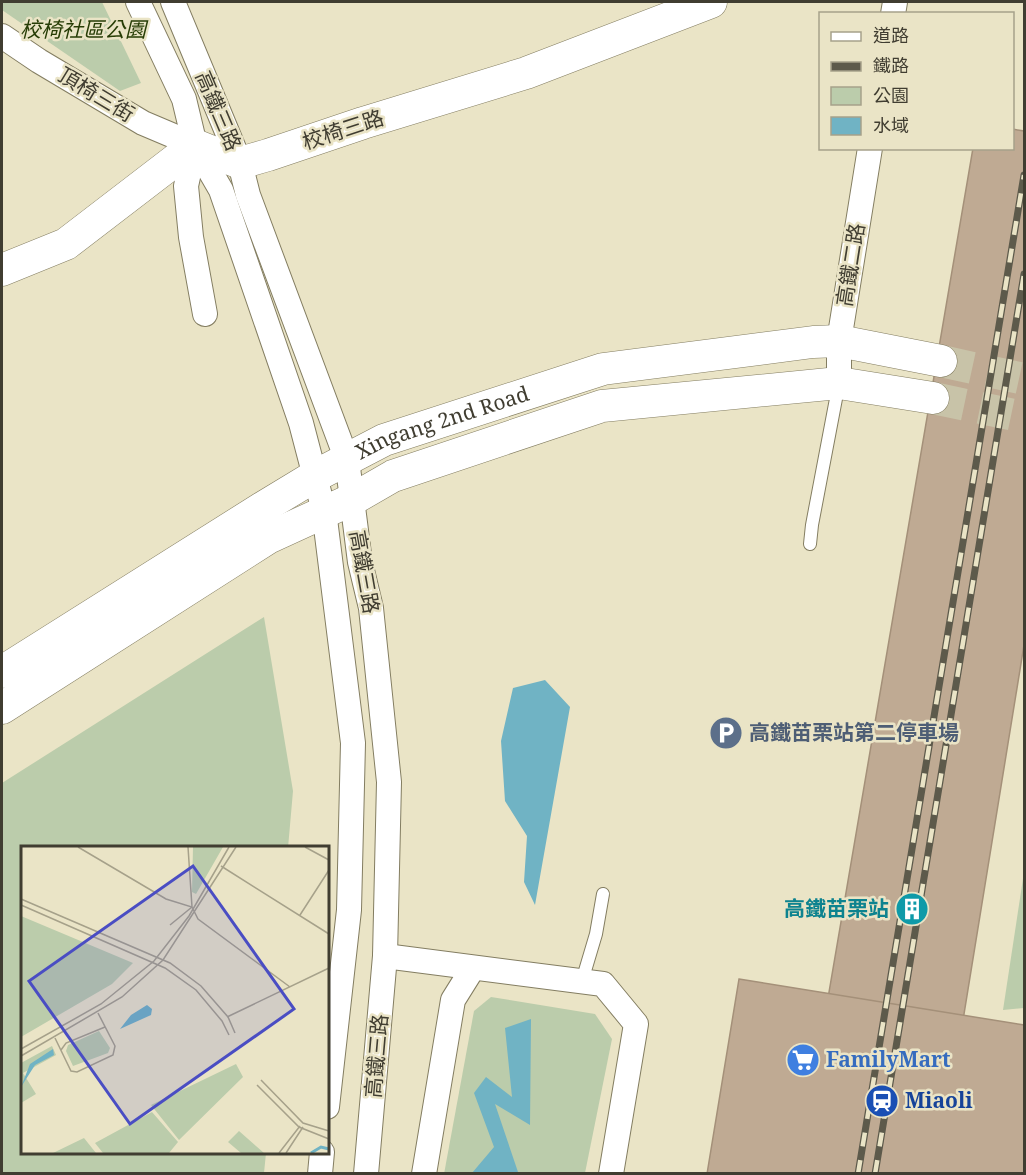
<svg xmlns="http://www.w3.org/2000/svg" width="1026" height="1175" viewBox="0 0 1026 1175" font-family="'Noto Serif','Noto Sans TC',serif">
<rect width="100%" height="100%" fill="#eae4c6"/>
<g fill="#bbccab">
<path d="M2,2H102L141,83L120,91L2,10Z"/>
<path d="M264,617L293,791L288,848H22V1152L266,1153L264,1173H2V783Z"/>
<path d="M1024,872V1008L1003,1010Z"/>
<path d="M491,997L595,1014L612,1039L585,1173L444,1174L474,1011Z"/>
</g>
<g fill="#70b3c4">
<path d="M545,680L570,707L535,905L524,882L527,836L505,801L501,741L513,688Z"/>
<path d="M531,1019L530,1125L495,1104L518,1172L514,1174L472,1173L494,1147L474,1093L486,1077L512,1097L505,1028Z"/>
</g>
<g fill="#bfaa93" stroke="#a49079" stroke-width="1.5">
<path d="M1012,129L1024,131V645L938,1174H798L973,148H1012Z"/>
<path d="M739,979L1024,1025V1174H707Z"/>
</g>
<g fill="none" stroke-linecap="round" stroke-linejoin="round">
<g stroke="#c8c3a8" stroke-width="32" stroke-dasharray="32 16" stroke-linecap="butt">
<path d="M941,361L1024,379"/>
<path d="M933,398L1024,417"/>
</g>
<defs>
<g id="service">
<path d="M810,544L812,525L839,383"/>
<path d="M582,981L596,934L603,894"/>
</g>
<g id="minor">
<path d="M138,2L184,99L195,145L221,190L301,423L324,511L353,743L349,910L327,1107"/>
<path d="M173,2L240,163L248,195L347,460L360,562L371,608L389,782L385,956L366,1174"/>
<path d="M893,14L895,2"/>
<path d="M2,36L39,61L143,123L195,145L186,186L191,237L205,314"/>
<path d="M839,383V341L870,148"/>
<path d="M385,956L603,984L636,1024L611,1174"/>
<path d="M320,1174L322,1152"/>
<path d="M424,1174L453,1000L473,968"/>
</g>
<g id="tertiary">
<path d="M2,270L66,244L195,145L240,163L268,155L363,123L526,73L711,2"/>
<path id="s1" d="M2,672L262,508L315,476L384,440L603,369L813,342L839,341L941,361"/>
<path d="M2,708L268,538L353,499L393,476L602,406L839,383L933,398"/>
</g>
</defs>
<use href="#service" stroke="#837d61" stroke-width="14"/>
<use href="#minor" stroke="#837d61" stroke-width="26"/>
<use href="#tertiary" stroke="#837d61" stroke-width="33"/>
<use href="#service" stroke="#fff" stroke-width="12"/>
<use href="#minor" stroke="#fff" stroke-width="24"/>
<use href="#tertiary" stroke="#fff" stroke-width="32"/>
<defs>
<g id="rail">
<path d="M858,1174L1024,175"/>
<path d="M875,1174L1024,274"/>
</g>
</defs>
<use href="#rail" stroke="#5d5a4b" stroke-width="7"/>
<use href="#rail" stroke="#eae4c6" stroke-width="4.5" stroke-dasharray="14" stroke-linecap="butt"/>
</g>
<defs>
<symbol id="parking-disc" viewBox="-11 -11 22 22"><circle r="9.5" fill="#5c6f8a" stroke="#eae4c6"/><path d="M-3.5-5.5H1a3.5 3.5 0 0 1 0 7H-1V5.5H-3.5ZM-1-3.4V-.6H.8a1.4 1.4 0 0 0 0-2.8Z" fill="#fff"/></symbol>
<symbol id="building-disc" viewBox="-11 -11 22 22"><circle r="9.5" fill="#0f9aa8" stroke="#eae4c6"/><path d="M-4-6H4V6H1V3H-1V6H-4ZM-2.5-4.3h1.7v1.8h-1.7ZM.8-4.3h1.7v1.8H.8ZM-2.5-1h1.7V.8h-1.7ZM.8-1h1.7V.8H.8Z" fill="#fff"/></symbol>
<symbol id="supermarket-disc" viewBox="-11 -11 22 22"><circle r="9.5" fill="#3f7fe0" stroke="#eae4c6"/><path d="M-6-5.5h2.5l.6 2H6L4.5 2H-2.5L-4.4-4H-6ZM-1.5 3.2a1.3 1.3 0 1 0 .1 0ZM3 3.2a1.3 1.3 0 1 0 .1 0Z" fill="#fff"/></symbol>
<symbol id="station-disc" viewBox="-11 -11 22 22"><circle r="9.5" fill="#1a4fb4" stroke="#eae4c6"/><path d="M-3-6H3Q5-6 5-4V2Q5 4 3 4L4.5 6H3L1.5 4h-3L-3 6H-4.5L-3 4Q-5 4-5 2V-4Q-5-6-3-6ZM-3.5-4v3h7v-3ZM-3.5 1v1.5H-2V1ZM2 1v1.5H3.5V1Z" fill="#fff"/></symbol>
</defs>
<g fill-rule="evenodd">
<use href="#parking-disc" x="707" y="714" width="38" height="38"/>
<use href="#building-disc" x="893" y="890" width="38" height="38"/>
<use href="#supermarket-disc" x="784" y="1041" width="38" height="38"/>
<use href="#station-disc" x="863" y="1082" width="38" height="38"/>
</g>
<g text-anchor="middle" stroke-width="5" stroke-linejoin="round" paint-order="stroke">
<g font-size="21" font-style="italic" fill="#273d06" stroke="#eae4c6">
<text x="83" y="37">校椅社區公園</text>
</g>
<g font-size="21" fill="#403d31" stroke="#eae4c6">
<text transform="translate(96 95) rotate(31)" y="7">頂椅三街</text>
<text transform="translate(218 111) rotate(67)" y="7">高鐵三路</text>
<text transform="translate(343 130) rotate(-18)" y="7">校椅三路</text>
<text transform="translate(851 265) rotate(-81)" y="7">高鐵二路</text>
<text dy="7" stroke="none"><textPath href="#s1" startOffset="508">Xingang 2nd Road</textPath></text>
<text transform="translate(364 572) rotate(80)" y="7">高鐵三路</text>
<text transform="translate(377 1056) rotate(-85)" y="7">高鐵三路</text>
</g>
<g font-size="21" font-weight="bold" fill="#4e5e75" stroke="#eae4c6" text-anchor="start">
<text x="749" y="740">高鐵苗栗站第二停車場</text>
</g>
<g font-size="21" font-weight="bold" fill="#0d838f" stroke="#eae4c6" text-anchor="end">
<text x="889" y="916">高鐵苗栗站</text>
</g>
<g font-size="21" font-weight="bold" fill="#366cbe" stroke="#eae4c6" text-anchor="start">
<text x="826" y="1067">FamilyMart</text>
</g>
<g font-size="21" font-weight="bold" fill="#164399" stroke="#eae4c6" text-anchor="start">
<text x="905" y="1108">Miaoli</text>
</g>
</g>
<g transform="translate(21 846)">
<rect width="308" height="308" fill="#eae4c6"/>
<path d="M172,1H202L175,48L171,46ZM0,70L112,117L91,138L0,191ZM78,185L89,202L87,207L52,220L45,205L47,199ZM31,200L35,209L2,227L15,248L0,257V217ZM215,218L222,231L158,294L130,259ZM131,266L157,296L148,307H82L74,297ZM218,285L243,307H220L207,296ZM63,292L75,307H32Z" fill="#bbccab"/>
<path d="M126,159L131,163L130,169L99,183L110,169ZM32,203L33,209L14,219L0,241L9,218Z" fill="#70b3c4"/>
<path fill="none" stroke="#70b3c4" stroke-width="3" d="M290,307L300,301L308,303"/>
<path fill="none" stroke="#a6a18a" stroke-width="1.5" d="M57,1L145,53L171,61L177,73L269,141M284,1L308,14M200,20L308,88M0,53L149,117L180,140L207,171L214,187M0,59L144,122L175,144L201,175L208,189M279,69L308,24M149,79L171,61L167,1M206,171L308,122M34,192L50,225L56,226L92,209L94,200L77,167M0,203L80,158L133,115L168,70L208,1M40,204L45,197L84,181M0,210L101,151L142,114L215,1M240,234L282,277L308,285M236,239L278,281L308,293M258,307L279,280M265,307L282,281"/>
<path fill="#4a4dc3" fill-opacity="0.15" stroke="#4a4dc3" stroke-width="3" d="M172,20L273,163L109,278L8,135Z"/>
<rect width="308" height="308" fill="none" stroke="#403d31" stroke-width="3"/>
</g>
<rect width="1026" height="1175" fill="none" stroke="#403d31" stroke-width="6"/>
<rect x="819" y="12" width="195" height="138" fill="#eae4c6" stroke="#a6a18a" stroke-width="1.5"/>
<rect x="831" y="32" width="30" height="9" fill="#ffffff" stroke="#a6a18a" stroke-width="1.5"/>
<text x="873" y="42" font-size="18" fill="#403d31">道路</text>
<rect x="831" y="62" width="30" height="9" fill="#5d5a4b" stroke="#a6a18a" stroke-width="1.5"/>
<text x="873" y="72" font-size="18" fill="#403d31">鐵路</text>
<rect x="831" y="87" width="30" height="18" fill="#bbccab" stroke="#a6a18a" stroke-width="1.5"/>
<text x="873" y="102" font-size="18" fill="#403d31">公園</text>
<rect x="831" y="117" width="30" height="18" fill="#70b3c4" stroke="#a6a18a" stroke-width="1.5"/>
<text x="873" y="132" font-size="18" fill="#403d31">水域</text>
</svg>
